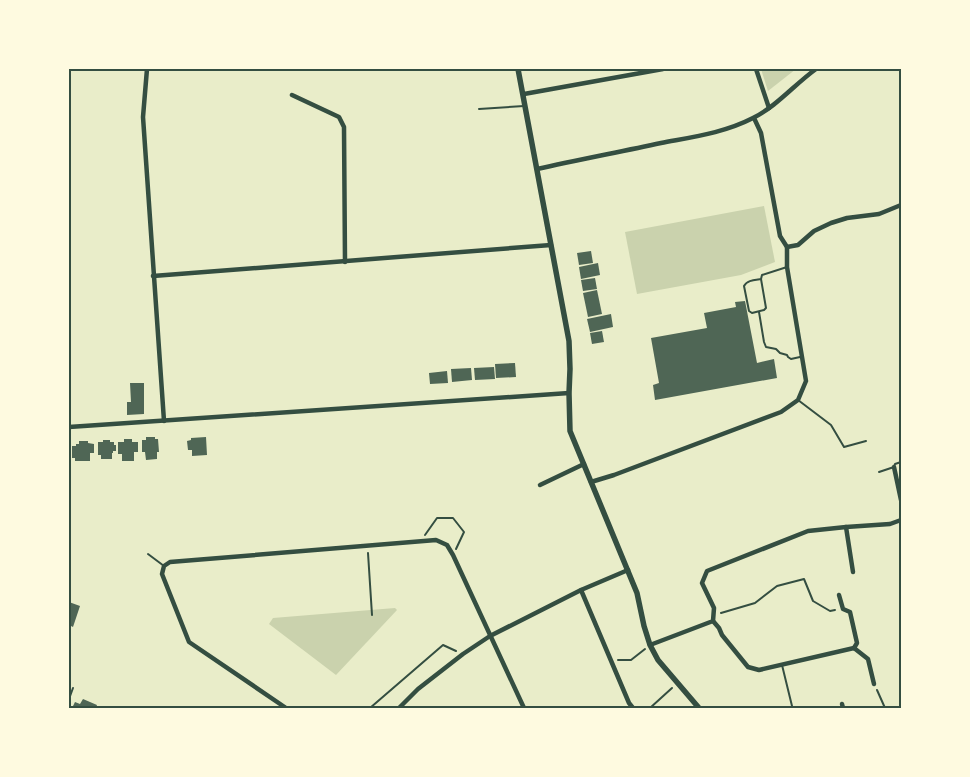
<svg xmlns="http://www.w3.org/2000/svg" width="970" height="777" viewBox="0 0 970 777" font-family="Montserrat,sans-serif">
<rect width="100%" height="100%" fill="#e9edc9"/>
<g fill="#cad2ad">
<path d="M761,69H796L768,91Z"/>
<path d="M764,206L775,262L741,275L637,294L625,232Z"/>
<path d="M395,608L397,610L336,675L269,624L273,618Z"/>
</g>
<g fill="#4f6655">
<path d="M591,251L593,263L579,265L577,253Z"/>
<path d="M598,263L600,275L581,279L579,267Z"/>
<path d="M595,278L597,289L583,291L581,280Z"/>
<path d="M597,290L602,314L588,317L583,293Z"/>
<path d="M745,301L757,363L774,359L777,378L655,400L653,385L659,383L651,338L707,328L704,313L736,307L735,302Z"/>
<path d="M611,314L613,327L590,332L587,319Z"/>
<path d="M602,331L604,342L592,344L590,333Z"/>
<path d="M515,363L516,377L496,378L495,364Z"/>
<path d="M494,367L495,379L475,380L474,368Z"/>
<path d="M471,368L472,380L452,382L451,369Z"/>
<path d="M447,371L448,383L430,384L429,373Z"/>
<path d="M130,383H144V414L127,415V402H131Z"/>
<path d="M146,437H155V439H158L159,452H157V459L146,460L145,452H142V440H146Z"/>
<path d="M206,437L207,455L192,456V450H188L187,441L191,440V438Z"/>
<path d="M124,439H132V442H138V452H134V461H122V454H118V442H124Z"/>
<path d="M103,440H110V442H114V445H116V451H113V453H112V459H101V455H98V442H103Z"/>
<path d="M79,441H88V443L94,444V453H90V461H75V458H72V446H76V444H79Z"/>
<path d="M69,602L80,606L73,627L69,625Z"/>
<path d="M83,699L97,705L96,708H72L75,702L80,704Z"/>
</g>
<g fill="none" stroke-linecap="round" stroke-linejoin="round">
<g stroke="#344e41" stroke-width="2">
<path d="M425,535L437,518H453L464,532L456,549"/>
<path d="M368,553L372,615"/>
<path d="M721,613L755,603L777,586L804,579L813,601L830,611L835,610"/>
<path d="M618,660H631L645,649"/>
<path d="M877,690L885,708"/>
<path d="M370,708L443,645L456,651"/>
<path d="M650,708L672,688"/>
</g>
<g stroke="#344e41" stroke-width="2">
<path d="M479,109L524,106"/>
<path d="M761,279L766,308L764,310L752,313L749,311L744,286C747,280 755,280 761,279L762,275L787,267"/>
<path d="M759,312L764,342L766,347L776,349L780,353L787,355L788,357L791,359L800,357"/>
<path d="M798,400L831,425L844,447L866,441"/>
<path d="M879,472L894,467L895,464L901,462"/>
<path d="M148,554L164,566"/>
<path d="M782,665L792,706"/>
<path d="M69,699L73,688"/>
</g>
<g stroke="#344e41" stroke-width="4.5">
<path d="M147,69L143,117L164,421"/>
<path d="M756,69L769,108"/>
<path d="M524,94L663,69"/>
<path d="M292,95L339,117L344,127L345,262"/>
<path d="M537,169C578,160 619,152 661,143C692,137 724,133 753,118C777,106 795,84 816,69"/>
<path d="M787,247L798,245L814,231L831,223L847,218L879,214L901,205"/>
<path d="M153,276L551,245"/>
<path d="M69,427L569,393"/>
<path d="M894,467L901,500"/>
<path d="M591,482L614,475L781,412L798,400L806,381L787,267V247L780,236L761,133L754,118"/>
<path d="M540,485L584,464"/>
<path d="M846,527L853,572"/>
<path d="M581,590L629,703L633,708"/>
<path d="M839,595L843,609L850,612L857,643L854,648"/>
<path d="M713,621L719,628L722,635L748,667L759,670L854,648"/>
<path d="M650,645L713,621L714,608L702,583L707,571L808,531L846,527L890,524L901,520"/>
<path d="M854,648L868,659L874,684"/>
<path d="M842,704L843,708"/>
<path d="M286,708L189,642L162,574L164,566L170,562L436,540L447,545L453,555L524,708"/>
<path d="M399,708L418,689L463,654L490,636L581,590L628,570"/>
</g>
<path stroke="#344e41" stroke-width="5.5" d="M518,69L569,341L570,369L569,393L570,431L637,593L644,626L650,645L658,660L699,708"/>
</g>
<rect width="970" height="777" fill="none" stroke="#fefae0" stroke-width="140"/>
<rect x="70" y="70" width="830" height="637" fill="none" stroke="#344e41" stroke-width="2"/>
</svg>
